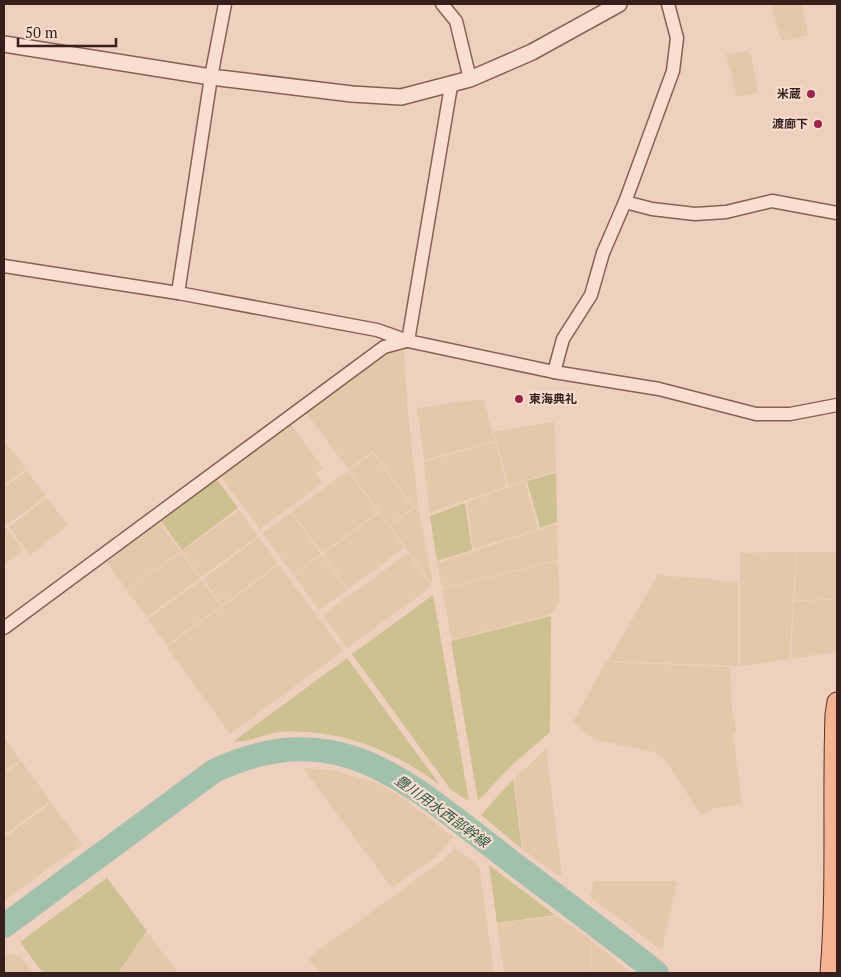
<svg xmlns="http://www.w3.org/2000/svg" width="841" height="977" viewBox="0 0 841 977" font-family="'PT Serif','Noto Sans JP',serif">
<rect width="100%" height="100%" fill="#efcfbd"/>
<g fill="#e5c7aa">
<path d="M771,4H801L808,35L782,41Z"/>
<path d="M748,51L751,55L758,92L737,97L726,54Z"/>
<path d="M397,349H404L407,403L418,505L414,507L373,451L348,469L305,411L382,354Z"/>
<path d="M483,399L495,441L424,460L417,408Z"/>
<path d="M289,422L323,468L315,473L322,483L260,529L219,474Z"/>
<path d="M554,422L556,471L509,486L494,432Z"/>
<path d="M495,442L507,486L430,513L424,462Z"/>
<path d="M7,444L26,469L4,485V446Z"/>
<path d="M373,453L413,508L389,525L349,470Z"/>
<path d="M27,471L46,496L7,525L4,520V488Z"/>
<path d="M348,471L378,512L322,553L292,512Z"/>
<path d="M525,482L538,529L473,549L467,502Z"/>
<path d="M47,498L68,525L30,555L9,527Z"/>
<path d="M418,506L433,585L390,526Z"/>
<path d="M239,510L258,536L201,577L182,551Z"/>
<path d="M291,513L321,554L293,575L263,533Z"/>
<path d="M379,513L404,548L348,589L323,554Z"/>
<path d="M157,519L180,551L127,590L104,559Z"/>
<path d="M557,524L558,560L442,588L437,563Z"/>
<path d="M6,528L23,550L4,565V530Z"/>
<path d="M259,537L278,564L222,605L203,579Z"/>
<path d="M837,545V599L794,600L797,552H836Z"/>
<path d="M181,552L200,578L147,617L127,591Z"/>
<path d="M796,552L789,659L740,666V553Z"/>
<path d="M408,553L432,586L347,648L323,615Z"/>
<path d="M322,555L347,590L319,610L294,575Z"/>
<path d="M558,561L559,602L551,614L452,640L442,589Z"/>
<path d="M279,565L343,651L230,734L167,647Z"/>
<path d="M658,575L738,582V666L608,661Z"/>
<path d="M201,580L221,606L167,645L148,619Z"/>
<path d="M837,600V651L791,659L794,601Z"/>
<path d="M606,662L730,667L731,701L736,731L733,736L742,804L712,809L701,815L665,760L654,752L594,739L573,722Z"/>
<path d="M4,738L20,760L4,771Z"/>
<path d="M546,749L562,878L523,850L514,779Z"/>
<path d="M21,761L50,801L4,835V774Z"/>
<path d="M303,768L337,771L380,784L405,799L453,837L435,857L392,888Z"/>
<path d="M51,803L82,844L4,901V838Z"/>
<path d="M455,848L479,866L494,973H320L308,958L442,861Z"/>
<path d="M594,881H677L662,950L590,897Z"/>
<path d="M556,916L591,940L590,973H504L497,924Z"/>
<path d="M147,932L178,973H119Z"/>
<path d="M592,941L631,973H591Z"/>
<path d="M8,954L20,956L33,973H4V956Z"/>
</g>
<g fill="#cdc091">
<path d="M556,473L557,522L540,528L527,481Z"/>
<path d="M215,477L238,508L182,550L159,518Z"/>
<path d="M465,503L472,550L437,561L430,516Z"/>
<path d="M433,595L469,801L451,790L352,654Z"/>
<path d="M551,616L550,732L512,765L478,801L451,641Z"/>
<path d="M347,658L440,785C393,750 339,728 279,732C267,733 245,744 234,741Z"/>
<path d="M513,779L522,849L481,815Z"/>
<path d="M489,865L555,915L497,923Z"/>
<path d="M107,878L147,931L118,973H43L20,942Z"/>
</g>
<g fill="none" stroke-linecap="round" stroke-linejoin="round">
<path stroke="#a1c1ac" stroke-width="24" d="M4,926L214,771C340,712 409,784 504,856C555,895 607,933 657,973"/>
<defs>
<g id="minor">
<path d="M442,4L456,21L470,79"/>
<path d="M625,202L652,209L695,214L726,212L772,201L837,213"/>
<path d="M4,266L178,293L377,330L408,341L554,372L659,389L756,414H790L837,405"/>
<path d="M178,293L211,77L225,4"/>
<path d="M408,341L451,86"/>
<path d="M554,372L563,339L591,295L603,253L625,202L673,71L677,38L668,4"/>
<path d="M4,628L384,347L406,341"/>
</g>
<path id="tertiary" d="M4,44L211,77L352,94L401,97L470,79L532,52L619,4"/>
<path id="primary" d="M830,973C837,887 832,801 835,715L837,702"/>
</defs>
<use href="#minor" stroke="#885f56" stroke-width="15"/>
<use href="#tertiary" stroke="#885f56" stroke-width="18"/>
<use href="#primary" stroke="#55302b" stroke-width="21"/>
<use href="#minor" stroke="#fadfd1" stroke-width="12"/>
<use href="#tertiary" stroke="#fadfd1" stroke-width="15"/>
<use href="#primary" stroke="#f5b492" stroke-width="19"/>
</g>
<g fill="#99234d" stroke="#f7dccd" stroke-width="2">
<circle cx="811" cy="94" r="5"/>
<circle cx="818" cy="124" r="5"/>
<circle cx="519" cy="399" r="5"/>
</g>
<g text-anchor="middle" stroke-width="4.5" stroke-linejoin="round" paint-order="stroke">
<g font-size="12" font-weight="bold" fill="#371f1b" stroke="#f7dccd" text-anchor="end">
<text x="801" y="98">米蔵</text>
<text x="808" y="128">渡廊下</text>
<text x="529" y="403" text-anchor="start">東海典礼</text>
</g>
<g font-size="14" font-style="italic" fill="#2a5745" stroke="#f7dccd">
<text transform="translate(442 811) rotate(36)" y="5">豊川用水西部幹線</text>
</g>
</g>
<rect width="841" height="977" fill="none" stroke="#371f1b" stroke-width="10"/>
<path d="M18 38v8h98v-8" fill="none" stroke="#371f1b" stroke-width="2.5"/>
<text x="25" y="38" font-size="15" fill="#371f1b" stroke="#f7dccd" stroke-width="4" paint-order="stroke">50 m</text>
</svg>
